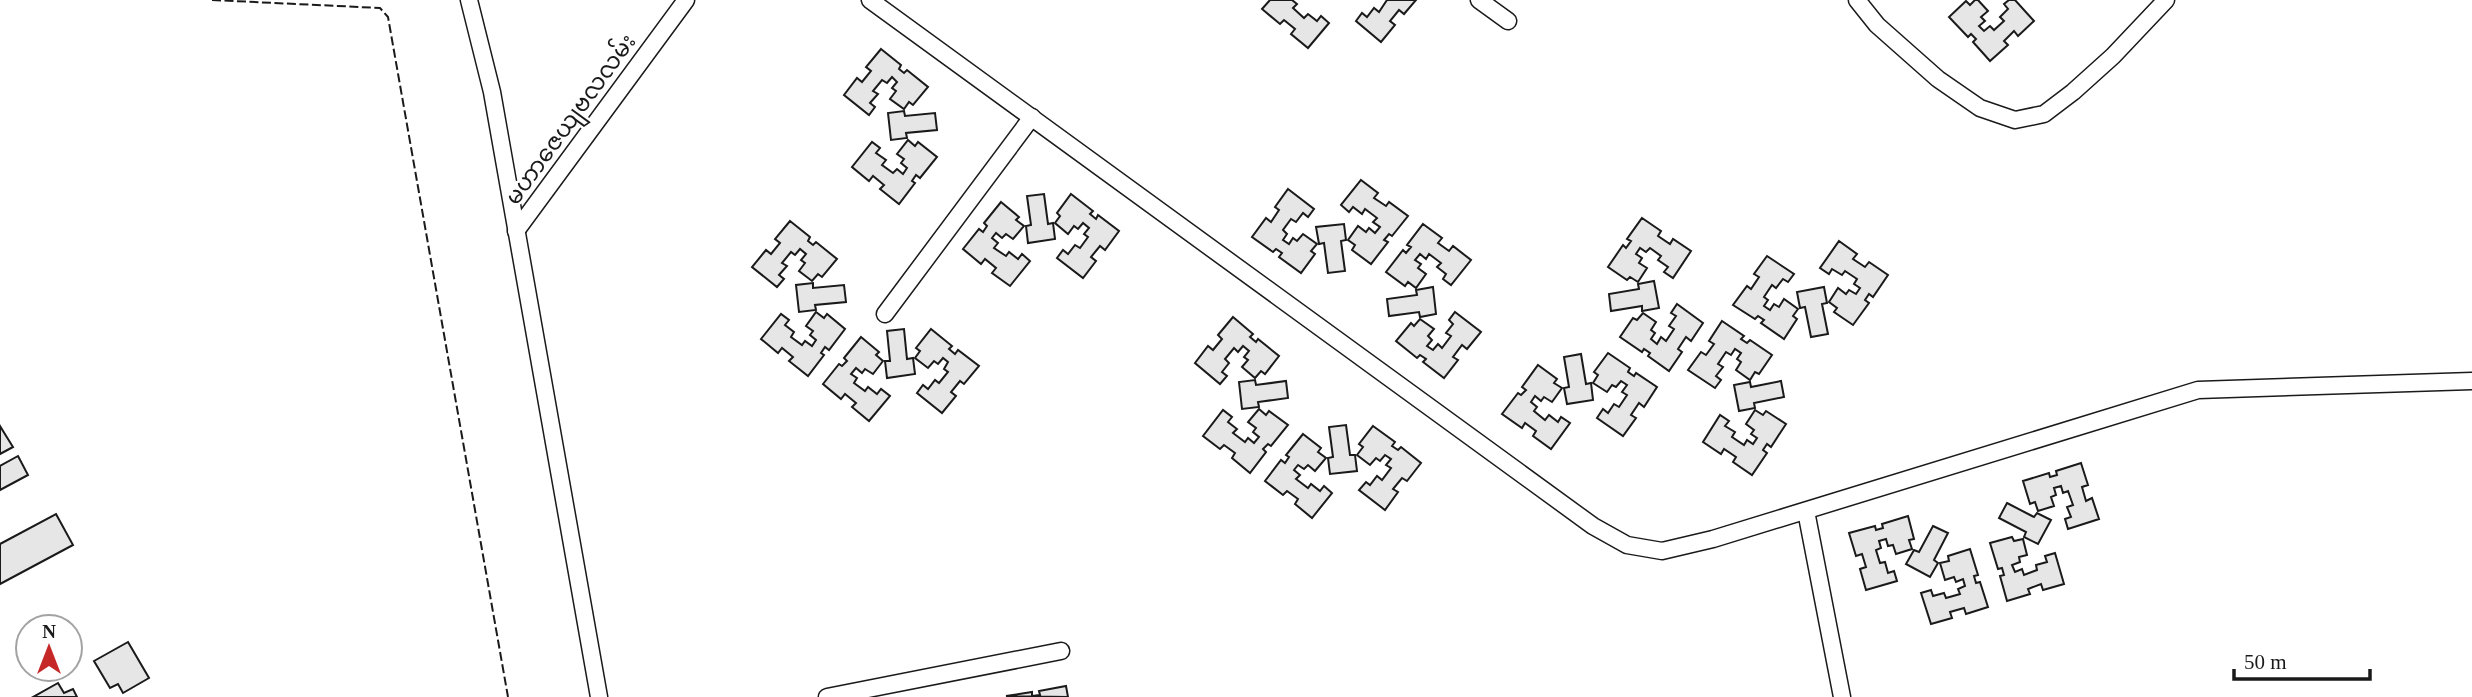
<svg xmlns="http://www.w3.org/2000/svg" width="2472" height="697" viewBox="0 0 2472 697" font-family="'Times New Roman','Noto Sans Myanmar',serif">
<rect width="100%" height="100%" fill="#fff"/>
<g fill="#e6e6e6" stroke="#1a1a1a" stroke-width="2">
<path d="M1270,0H1292L1297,4L1293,8L1304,18L1308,14L1317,21L1321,16L1329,23L1308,48L1291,34L1295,29L1284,20L1280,24L1262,9Z"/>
<path d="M1387,0H1416L1404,14L1399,10L1390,21L1395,25L1381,42L1356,21L1362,13L1367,17L1374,8L1379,12Z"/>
<path d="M1975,0H1978L1988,11L1981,17L1985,21L1979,26L1984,31L1990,26L1994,30L2004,21L2000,17L2008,9L2004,4L2009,0H2015L2034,21L2018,36L2014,31L2004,41L2008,45L1990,61L1973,42L1976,39L1971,34L1968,37L1949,17L1966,1L1970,5Z"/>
<path d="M881,49L901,65L899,69L904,73L907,70L928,87L913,105L909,102L904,109L890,99L896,91L892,88L897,82L892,77L887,83L882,80L873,91L878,94L870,103L875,107L869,115L844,95L857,78L862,82L871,71L866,67Z"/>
<path d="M904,111L905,116L935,113L937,130L906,133L907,138L891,140L888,113Z"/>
<path d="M908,140L915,146L918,142L937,157L920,178L916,175L912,181L915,183L899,204L880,189L884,185L873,176L869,181L852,167L872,142L880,148L876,153L886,160L882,165L893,173L897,169L903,174L907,168L901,163L904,159L897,154Z"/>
<path d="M1361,180L1378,193L1374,198L1386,206L1389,202L1408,216L1392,236L1389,234L1384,240L1388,242L1371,264L1352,250L1355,245L1348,240L1358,226L1366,232L1369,228L1375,233L1380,227L1373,222L1377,218L1365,209L1362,214L1353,207L1349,212L1341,205Z"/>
<path d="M1288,189L1314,209L1308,217L1303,213L1296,222L1291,219L1283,230L1287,234L1283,240L1289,244L1293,238L1297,241L1303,234L1317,244L1311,251L1315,254L1301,273L1279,257L1282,253L1276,249L1273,252L1252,237L1266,218L1271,222L1279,210L1275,207Z"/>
<path d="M1044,194L1048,224L1053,223L1055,239L1028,243L1026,226L1031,225L1027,196Z"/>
<path d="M1071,194L1093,211L1090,214L1096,219L1098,215L1119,231L1105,250L1100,246L1091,257L1096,261L1083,278L1057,258L1063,250L1068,254L1075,245L1080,248L1088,237L1084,234L1089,228L1083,223L1078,229L1074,226L1068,234L1055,223L1060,216L1057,213Z"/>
<path d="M1001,202L1019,217L1016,220L1024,226L1013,239L1006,234L1002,238L996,233L992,238L998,243L994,248L1006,256L1009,252L1018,259L1022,254L1030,261L1010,286L992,273L996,268L985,259L981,264L963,249L979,229L983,232L987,226L984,223Z"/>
<path d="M1642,218L1661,231L1658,236L1670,244L1673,239L1691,251L1673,278L1664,272L1668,267L1658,260L1661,256L1650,248L1646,252L1640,248L1636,254L1642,258L1639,263L1647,268L1638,282L1630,277L1627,280L1608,267L1623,245L1626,248L1631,241L1627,239Z"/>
<path d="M790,221L810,237L808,241L813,245L816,242L837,259L822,277L818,274L812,281L799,271L805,263L801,260L806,254L800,249L795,255L791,252L782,263L787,266L779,275L784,279L777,287L752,267L766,250L771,254L780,243L775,239Z"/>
<path d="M1344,224L1346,240L1341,241L1345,271L1328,273L1324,243L1319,244L1316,227Z"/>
<path d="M1423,224L1442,238L1438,243L1449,251L1453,246L1471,260L1451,285L1443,279L1446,274L1437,267L1441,263L1429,254L1426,259L1420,254L1415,260L1421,264L1418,268L1426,274L1416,288L1408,282L1405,286L1386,272L1403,250L1406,253L1411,247L1407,245Z"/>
<path d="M1839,241L1857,254L1853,259L1865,267L1869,262L1888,275L1873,297L1869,294L1865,300L1869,303L1853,325L1834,312L1837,308L1829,302L1838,288L1846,294L1849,290L1856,294L1860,288L1854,284L1857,279L1845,271L1842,275L1832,269L1829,274L1820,268Z"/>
<path d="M1767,256L1794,274L1788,282L1783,279L1776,288L1772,285L1764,297L1768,300L1764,306L1770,310L1774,304L1779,307L1784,299L1798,309L1793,316L1797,319L1784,339L1761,323L1764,320L1758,316L1755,319L1733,305L1747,286L1751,289L1759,277L1754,274Z"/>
<path d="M1654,281L1659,308L1642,311V306L1611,311L1609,294L1639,289L1638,284Z"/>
<path d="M813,283V288L844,285L846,302L815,305L816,310L799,312L796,285Z"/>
<path d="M1433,287L1436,314L1420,317L1419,312L1389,316L1387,299L1417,295L1416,290Z"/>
<path d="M1824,287L1827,303L1822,304L1828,334L1811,337L1805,307L1800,308L1797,292Z"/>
<path d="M1677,304L1703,323L1691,341L1686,337L1678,349L1682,352L1669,371L1648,356L1650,353L1644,349L1642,352L1620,337L1633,318L1637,320L1643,313L1656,322L1651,330L1655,333L1651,339L1657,344L1661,337L1666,341L1674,329L1669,326L1676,316L1671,313Z"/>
<path d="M816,312L824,318L827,314L845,329L829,350L825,347L821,353L824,355L808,376L789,361L793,357L782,348L778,353L761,339L781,314L789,320L785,325L794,332L791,337L802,345L805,341L812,346L816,340L810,335L813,331L806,326Z"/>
<path d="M1455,312L1481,332L1467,349L1462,345L1453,357L1458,360L1444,378L1423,362L1426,359L1420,355L1417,358L1396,341L1411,323L1414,326L1420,319L1434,329L1428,336L1432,340L1427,346L1433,350L1438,344L1442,348L1451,336L1446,333L1453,324L1449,320Z"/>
<path d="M1233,317L1253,334L1250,337L1256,342L1258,339L1279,356L1265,374L1261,371L1255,378L1242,367L1248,360L1244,357L1249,351L1243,346L1238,352L1234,348L1225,359L1229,363L1222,372L1227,376L1220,384L1195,363L1208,346L1213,350L1222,339L1218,335Z"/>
<path d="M1722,321L1744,336L1741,339L1747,343L1750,340L1772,355L1759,374L1755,372L1750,380L1736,370L1741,362L1737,359L1741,353L1735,349L1731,355L1726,352L1718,364L1723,367L1716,376L1721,380L1715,388L1688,370L1701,352L1706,355L1714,344L1709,341Z"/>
<path d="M904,329L907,359L913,358L915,374L887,378L885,361H890L887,331Z"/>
<path d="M931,329L952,346L949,349L955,354L958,350L979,366L964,384L960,381L951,392L956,396L942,413L917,393L923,385L928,389L935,380L939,383L948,372L944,369L948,362L943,358L938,364L934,361L928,368L915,358L920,351L916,348Z"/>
<path d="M861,337L879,352L876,355L883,361L873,374L865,369L862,373L856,368L851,374L857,378L854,383L865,391L868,387L877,394L881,389L890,396L869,421L852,407L856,403L845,394L841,399L823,384L839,364L842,366L847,361L844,358Z"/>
<path d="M1608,353L1630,368L1628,372L1634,376L1636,373L1657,387L1644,407L1639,403L1631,415L1636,418L1623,436L1597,418L1603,409L1608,413L1614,404L1619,407L1627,395L1622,392L1627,385L1621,381L1616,387L1612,385L1607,392L1593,383L1598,375L1594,372Z"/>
<path d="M1581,354L1586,384L1591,383L1593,400L1567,404L1564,388L1569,387L1564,357Z"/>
<path d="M1538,365L1557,379L1554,383L1562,388L1552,402L1544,397L1541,401L1535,396L1531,402L1537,407L1534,411L1545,420L1549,415L1558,422L1561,417L1570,423L1551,449L1533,436L1536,431L1525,423L1522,428L1502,414L1518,393L1521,395L1526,390L1522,387Z"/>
<path d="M1255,380L1256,385L1286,381L1288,398L1258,402L1259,407L1242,409L1239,382Z"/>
<path d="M1781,381L1784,397L1754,403L1755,408L1739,411L1734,385L1750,382L1751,387Z"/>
<path d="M1259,409L1266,415L1269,411L1288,425L1271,446L1268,444L1263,449L1266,452L1250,473L1232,458L1235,453L1224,445L1220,449L1203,436L1223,410L1232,417L1228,422L1237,429L1233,433L1245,442L1248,438L1254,443L1259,437L1253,432L1256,428L1248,422Z"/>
<path d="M1755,410L1763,415L1766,411L1786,424L1771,447L1767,444L1763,450L1767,453L1752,475L1733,462L1736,457L1724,449L1721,454L1703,442L1720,415L1729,421L1725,426L1735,432L1732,437L1744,445L1747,440L1753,444L1757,438L1751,434L1754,430L1746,424Z"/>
<path d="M1346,425L1350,455H1355L1357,471L1330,474L1328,458L1333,457L1329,427Z"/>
<path d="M0,426L13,447L0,454Z"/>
<path d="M1373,426L1395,442L1392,446L1398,450L1401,447L1421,463L1407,481L1402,478L1393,489L1398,492L1385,510L1359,490L1366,482L1370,485L1377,476L1382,480L1391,468L1386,465L1391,459L1385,455L1380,461L1376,458L1370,465L1357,455L1363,447L1359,444Z"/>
<path d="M1303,434L1321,448L1318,452L1326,458L1315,471L1308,465L1304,469L1298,465L1294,470L1300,475L1296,479L1308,488L1311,484L1320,491L1324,486L1332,493L1312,518L1295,504L1298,499L1287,491L1283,495L1265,481L1281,460L1285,463L1289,457L1286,455Z"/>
<path d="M18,456L28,475L0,490V466Z"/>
<path d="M2081,463L2088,485L2082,487L2086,501L2092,498L2099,519L2068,529L2065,519L2071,517L2067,507L2073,505L2068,491L2063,493L2061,486L2054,488L2056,495L2051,497L2054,506L2038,511L2035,502L2030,504L2023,481L2049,473L2050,477L2057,475L2056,471Z"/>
<path d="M2007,503L2034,517L2037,513L2051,520L2038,544L2024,537L2026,532L1999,518Z"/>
<path d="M56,514L73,545L0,584V544Z"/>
<path d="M1908,516L1914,539L1909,540L1912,549L1896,554L1893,545L1888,546L1886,539L1879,541L1881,548L1876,550L1880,563L1885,562L1888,573L1894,571L1897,581L1866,590L1860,569L1866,567L1862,554L1856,556L1849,533L1875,526L1876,530L1883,528L1882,524Z"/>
<path d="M1933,526L1948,533L1934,560L1938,563L1930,577L1906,564L1914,550L1919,552Z"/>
<path d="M2012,537L2014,541L2023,539L2027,555L2019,557L2020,562L2012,565L2015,572L2022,569L2024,575L2037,570L2036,565L2047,562L2045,556L2055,553L2064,584L2043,590L2041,584L2028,589L2030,594L2007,601L2000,576L2004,575L2002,568L1998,569L1990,543Z"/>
<path d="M1970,549L1978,575L1974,576L1976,583L1980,582L1988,607L1966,614L1964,608L1950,612L1952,618L1931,624L1921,593L1931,590L1933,596L1944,593L1946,598L1960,594L1958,589L1965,586L1963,579L1956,582L1954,577L1945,580L1940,563L1949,561L1948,556Z"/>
<path d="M128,642L149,678L123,693L118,684L110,688L94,661Z"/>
<path d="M58,683L64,693L73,689L77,697H33Z"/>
<path d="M1066,686L1068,697L1006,696L1032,692V696L1040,695L1039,691Z"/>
</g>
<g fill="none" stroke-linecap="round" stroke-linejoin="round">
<defs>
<g id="minor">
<path d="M469,0L492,92L599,697"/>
<path d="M870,0L1593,526L1627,545L1662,551L1713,539L2198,390L2472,381"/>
<path d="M1479,0L1508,21"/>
<path d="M1857,0L1877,25L1938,79L1980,108L2015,120L2044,114L2073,92L2113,56L2166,0"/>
<path d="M516,231L686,0"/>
<path d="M885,314L1032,117"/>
<path d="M1806,511L1842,697"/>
<path d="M827,697L1061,651"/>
</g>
</defs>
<use href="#minor" stroke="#1a1a1a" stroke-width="19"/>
<use href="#minor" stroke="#fff" stroke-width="16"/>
<path stroke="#1a1a1a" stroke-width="2" stroke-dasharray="9 3.5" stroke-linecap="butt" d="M212,0L380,8L388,17L508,697"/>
</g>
<g text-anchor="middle" stroke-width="5" stroke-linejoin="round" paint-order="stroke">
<g font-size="23" fill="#1a1a1a" stroke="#fff">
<text transform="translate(570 119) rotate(-54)" y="8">မဟာဇေယျဗလလမ်း</text>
</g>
</g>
<g transform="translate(49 648)"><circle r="33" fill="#ffffff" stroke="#a3a3a3" stroke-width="2"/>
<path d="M0-5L12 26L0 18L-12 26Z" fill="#c62828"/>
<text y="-10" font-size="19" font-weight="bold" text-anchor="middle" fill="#1a1a1a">N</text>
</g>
<path d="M2234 669v10h136v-10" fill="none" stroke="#1a1a1a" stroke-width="3.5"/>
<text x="2244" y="669" font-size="21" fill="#1a1a1a" stroke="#ffffff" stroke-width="5" paint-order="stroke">50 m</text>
</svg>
